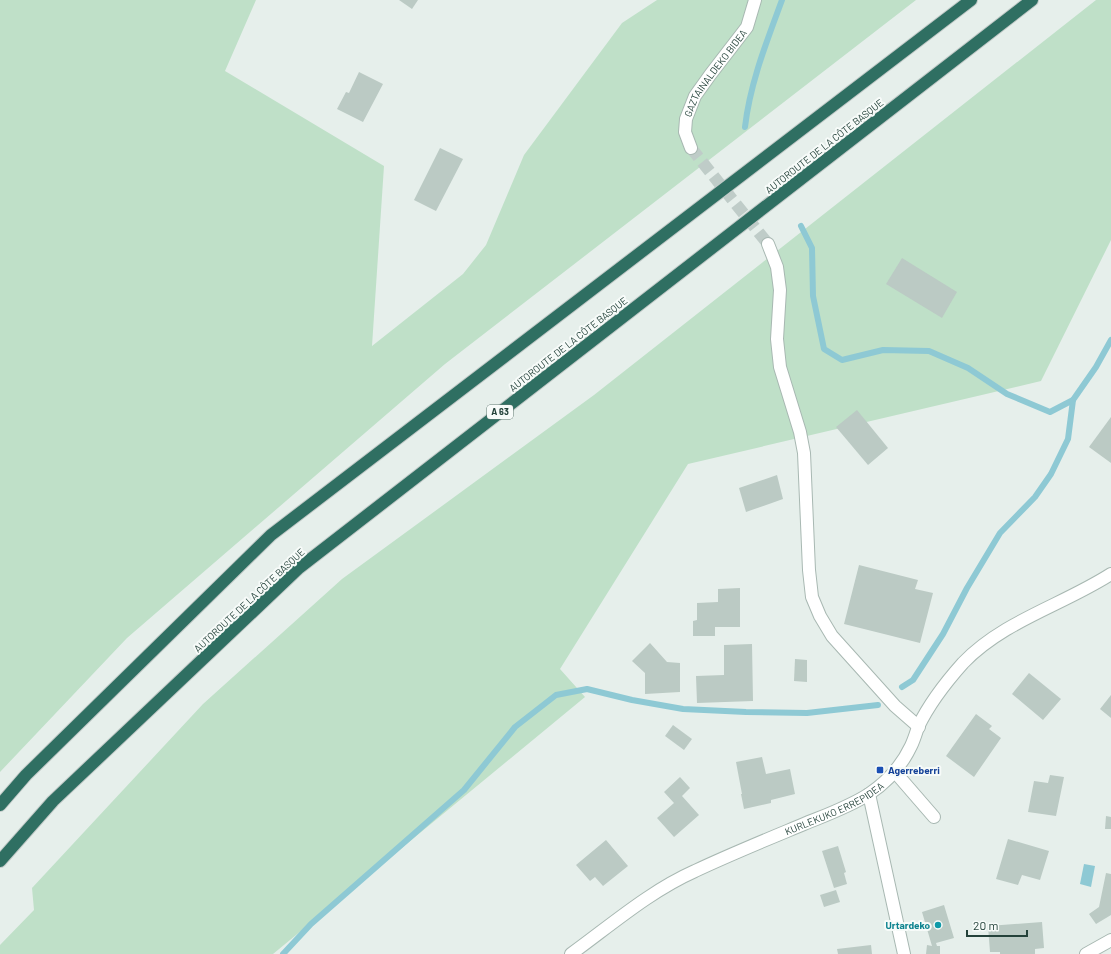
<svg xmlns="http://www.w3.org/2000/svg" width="1111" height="954" viewBox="0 0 1111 954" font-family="Barlow,sans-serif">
<rect width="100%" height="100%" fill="#e6efeb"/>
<g fill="#bfe0c8">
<path d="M0,0H256L225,71L384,166L372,346L463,274L486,245L524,155L622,23L657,0H916L445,364L127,638L0,772Z"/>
<path d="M1096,0H1111V240L1041,381L688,464L560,669L585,697L273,954H0V945L34,910L32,888L203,704L342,579L594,395Z"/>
</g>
<path fill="#8ec9d4" d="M1084,864L1095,866L1091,887L1080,884Z"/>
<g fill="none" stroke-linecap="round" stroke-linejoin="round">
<g stroke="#8ec9d4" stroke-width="6">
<path d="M745,127C750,83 767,41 782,0"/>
<path d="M801,226L812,248L813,296L824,349L842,360L883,350L929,351L968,368L1007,394L1050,412L1073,400L1096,367L1111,340"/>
<path d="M902,687L913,680L943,634L967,588L1000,533L1035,497L1051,474L1068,439L1073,400"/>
<path d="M283,954L311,924L464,790L515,727L556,695L587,689L632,700L683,709L746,712L807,713L878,705"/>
</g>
</g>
<g fill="#bbcac4">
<path d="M399,0H418L412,9Z"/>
<path d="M359,72L383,84L363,122L337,109L346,92L349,93Z"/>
<path d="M440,148L463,159L436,211L414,200Z"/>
<path d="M902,258L957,292L942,318L886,284Z"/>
<path d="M857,410L888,448L868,465L836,427Z"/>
<path d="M1111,417V463L1089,447Z"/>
<path d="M777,475L783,499L746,512L739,488Z"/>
<path d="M859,565L918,580L915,589L933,593L920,643L844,624Z"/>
<path d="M740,588V627H715V636H693V621L697,620V603L718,602V589Z"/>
<path d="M650,643L667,662L680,663V692L645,694V673L632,661Z"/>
<path d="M752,644L753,701L697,703L696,676L724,675V645Z"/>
<path d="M795,659L807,660V682L794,681Z"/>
<path d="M1029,673L1061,699L1043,720L1012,694Z"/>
<path d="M1111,695V718L1100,709Z"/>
<path d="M976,714L992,726L989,729L1001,738L974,777L946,756Z"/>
<path d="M673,725L692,739L684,750L665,736Z"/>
<path d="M762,757L766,774L790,769L795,794L771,800V803L744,809L741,794H742L736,762Z"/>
<path d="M1050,775L1064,777L1056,816L1028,812L1034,781L1048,783Z"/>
<path d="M680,777L690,788L682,796L699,815L674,837L657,818L674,803L664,792Z"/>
<path d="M1106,816L1111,817V829H1105Z"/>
<path d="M1008,839L1049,851L1040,880L1022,875L1018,885L996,879Z"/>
<path d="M606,840L628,866L603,886L595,877L590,881L576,865Z"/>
<path d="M838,846L846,872L844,873L847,884L834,888L822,851Z"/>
<path d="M1106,873L1111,874V915L1096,924L1089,914L1099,907Z"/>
<path d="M836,890L840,902L824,907L820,895Z"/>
<path d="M944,905L954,938L936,943L937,946H940V954H926L927,945L932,946L922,912Z"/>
<path d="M1042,922L1044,948L1035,949V954H1000V952H990L988,926Z"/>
<path d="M871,945L872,954H838L837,949Z"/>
</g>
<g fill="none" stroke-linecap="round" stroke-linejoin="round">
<path stroke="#bfccc8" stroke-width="12" stroke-dasharray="12 6" stroke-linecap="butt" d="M691,148L768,244"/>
<defs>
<g id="minor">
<path id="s1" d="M691,148L685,132L686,119L695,96L710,75L747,27L755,0"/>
<path d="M768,244L777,267L780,290L777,339L780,367L800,432L804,453L809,570L812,597L820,616L832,636L895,706L919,727"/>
<path d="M895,772L934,817"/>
<path d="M869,794L904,954"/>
<path id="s2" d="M571,954C611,925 650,891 695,871C731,854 768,839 804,824C826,815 849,807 869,794C887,782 902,765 911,746C914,740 916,733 918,727C929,704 946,682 963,663C1003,621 1063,605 1111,574"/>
<path d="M1086,954L1111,940"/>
</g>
<g id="highway">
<path d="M0,805L26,775L271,535L971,0"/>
<path d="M0,861L53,801L299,568L1032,0"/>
</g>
</defs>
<use href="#minor" stroke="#a8b8b2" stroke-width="14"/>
<use href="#highway" stroke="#c2cac8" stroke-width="14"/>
<use href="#minor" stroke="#fff" stroke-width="12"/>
<use href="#highway" stroke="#2f6f62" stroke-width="12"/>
</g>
<rect fill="#1a4fb4" stroke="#f7fbf9" stroke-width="1.5" x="876" y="766" width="8" height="8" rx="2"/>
<circle fill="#0f9aa8" stroke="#f7fbf9" stroke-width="1.5" cx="938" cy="925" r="4"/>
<g text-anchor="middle" stroke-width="4" stroke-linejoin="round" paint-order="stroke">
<rect fill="#f7fbf9" stroke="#637a73" stroke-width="1" x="487" y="405" width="26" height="14" rx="3"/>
<g font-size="9" font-weight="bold" fill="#24423a">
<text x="500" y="415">A 63</text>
</g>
<g font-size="10" fill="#24423a" stroke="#f7fbf9">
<text dy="4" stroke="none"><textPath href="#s1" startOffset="85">GAZTAINALDEKO BIDEA</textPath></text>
<text transform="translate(824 146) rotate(-38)" y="4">AUTOROUTE DE LA CÔTE BASQUE</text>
<text transform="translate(568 344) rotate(-38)" y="4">AUTOROUTE DE LA CÔTE BASQUE</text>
<text transform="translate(249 600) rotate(-43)" y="4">AUTOROUTE DE LA CÔTE BASQUE</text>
<text dy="4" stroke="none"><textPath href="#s2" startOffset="302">KURLEKUKO ERREPIDEA</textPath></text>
</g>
<g font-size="10" font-weight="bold" fill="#164399" stroke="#f7fbf9" text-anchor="start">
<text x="888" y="774">Agerreberri</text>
</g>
<g font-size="10" font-weight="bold" fill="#0d838f" stroke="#f7fbf9" text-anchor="end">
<text x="930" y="929">Urtardeko</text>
</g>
</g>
<path d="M967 930v6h60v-6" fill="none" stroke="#24423a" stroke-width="2"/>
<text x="973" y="930" font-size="12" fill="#24423a" stroke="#f7fbf9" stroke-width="3" paint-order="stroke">20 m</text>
</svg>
